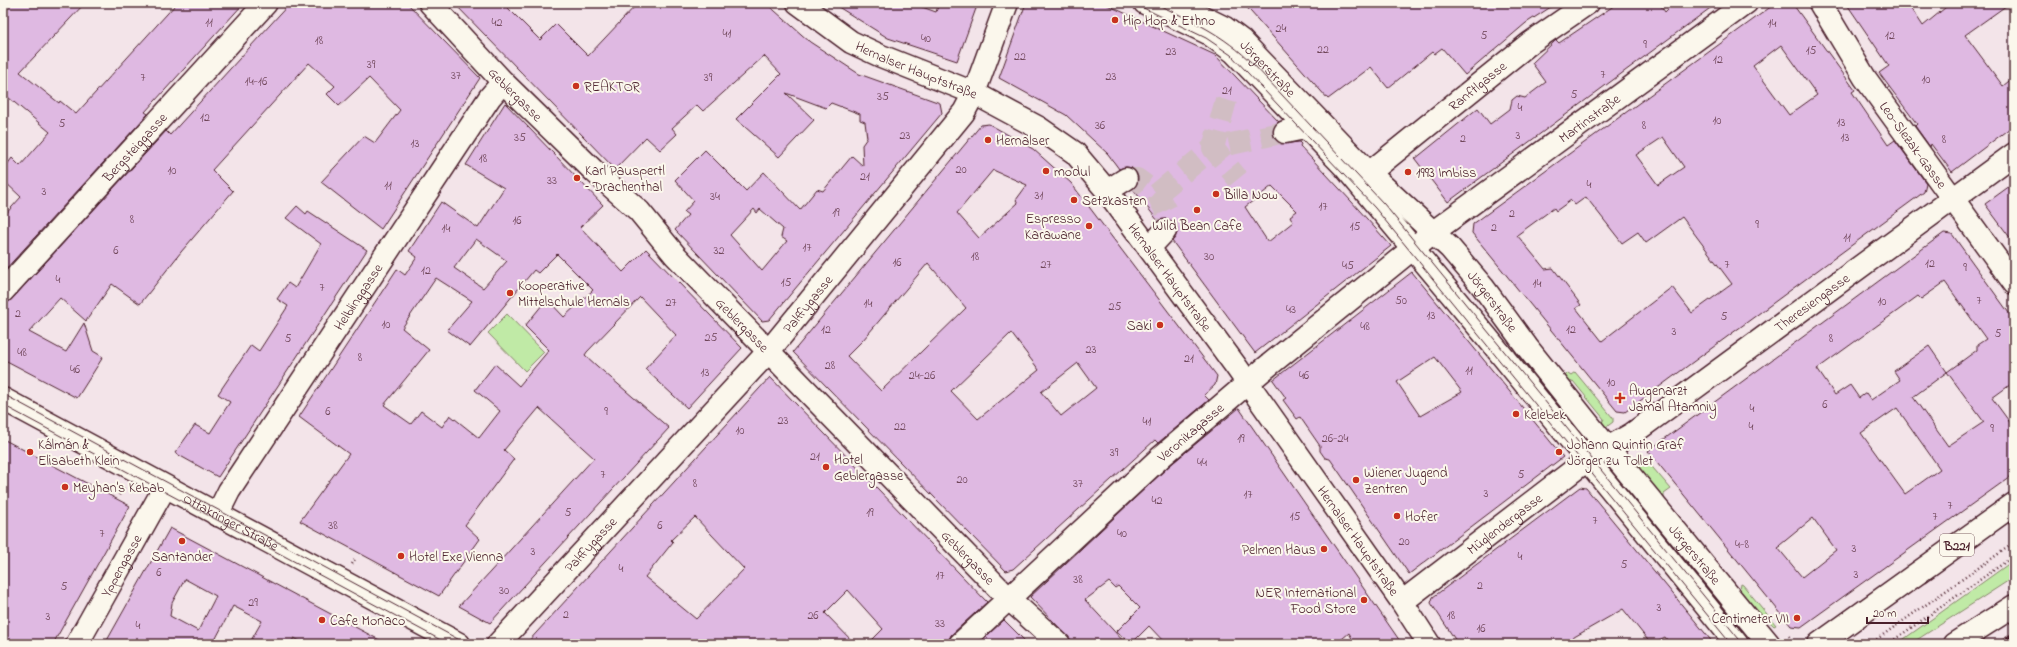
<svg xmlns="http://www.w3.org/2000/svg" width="2017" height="647" viewBox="0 0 2017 647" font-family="'Indie Flower',sans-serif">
<rect width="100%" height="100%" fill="#f3e4e9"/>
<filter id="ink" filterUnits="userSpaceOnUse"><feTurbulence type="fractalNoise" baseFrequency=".025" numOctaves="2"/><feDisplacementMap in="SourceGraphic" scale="8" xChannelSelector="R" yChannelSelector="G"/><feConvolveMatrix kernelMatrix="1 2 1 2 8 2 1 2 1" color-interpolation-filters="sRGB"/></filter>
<g filter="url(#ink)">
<g fill="#c0eaa6" stroke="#858468">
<path d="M507,314L544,352L525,371L488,333Z"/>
<path d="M1575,372L1613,418V422L1605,428L1601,424L1604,419L1573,381L1569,383L1565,376L1568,373L1571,375Z"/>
<path d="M1642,460L1647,461L1671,489L1664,494V499L1635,465Z"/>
<path d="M2014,560V577L1912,643L1897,644Z"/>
<path d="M1741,584L1743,585L1776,625L1774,626L1756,609L1740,590Z"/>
</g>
<g fill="#dfb9e2" stroke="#4a1f2b" fill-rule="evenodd">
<path d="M3,3H85L20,72L59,103L60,101L76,114L177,3H244L145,112L148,114L3,272V217L21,197L3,180V170L12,158L20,166L50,132L3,93Z"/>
<path d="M290,3H407L480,78L381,229L321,182L364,136L375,143L400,110L369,78L339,106L327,94L335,86L309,63L212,170L233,191L181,252L140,304L112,284L86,321L60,298L29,332L66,352L84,323L93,351L103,357L77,398L3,359V303L12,299L166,131L170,135Z"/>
<path d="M454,3H503L540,40L556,24L588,56L638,3H766L810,42L859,74L940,103L942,113L769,320L762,321L675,230L688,215L684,212L694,201L675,180L705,150L746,191L764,172L800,210L817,189L823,191L852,156L863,166L862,145L867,138L865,122L860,120V114L831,103L826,108L786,93L814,120L779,157L736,119L781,74L764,56L703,111L697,105L672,128L677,134L660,150L646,137L615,169ZM754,209L757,213L760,209L783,229L781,237L787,241L762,271L730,235Z"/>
<path d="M832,3H911L936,12L939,3H978L957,61L888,38Z"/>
<path d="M1026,3H1103L1215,55L1279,122L1273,128V135L1276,141L1281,144L1299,142L1301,144L1300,146L1351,201L1391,246L1255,353L1172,241L1177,233V227L1174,222L1167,219L1158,221L1133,189L1138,179L1136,172L1132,168L1126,167L1119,169L1108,154L1066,115L999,78ZM1272,186L1297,211L1290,216L1293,222L1268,242L1245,207Z"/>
<path d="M1243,3H1557L1526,23L1465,75L1442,48L1434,54L1432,52L1388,88L1371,67L1328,99Z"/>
<path d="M1618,3H1659L1665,12L1674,3H1717L1448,202L1415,159L1478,108L1490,124L1510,109L1512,100L1517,96L1525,98L1546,82L1532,63L1555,41L1556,40L1559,43Z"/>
<path d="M1776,3H1792L1855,90L1852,92L1888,145L1895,140L1926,183L1924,192L1625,412L1617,411L1472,233L1473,224ZM1781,45L1817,95L1789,115L1753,66ZM1663,137L1684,167L1658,185L1636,155ZM1586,197L1622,243L1638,232L1646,243L1682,217L1732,284L1692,313L1672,287L1602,341L1576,308L1581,305L1553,268L1545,269L1517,235L1554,208L1556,211L1571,200L1575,205Z"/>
<path d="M1846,3H1908L1923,26L1951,3H2010L1965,35L2003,86L2014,77V125L1952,172L1931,144L1930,147L1915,126L1917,124L1879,73L1889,66Z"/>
<path d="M505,103L603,205L580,227L623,272L646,249L742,348L687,408L645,369L676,335L640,297L587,352L585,355L597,366L669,428L490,623L459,606L594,458L539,408L504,450L514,459L465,525L480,539L439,596L300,521L349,454L299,417L397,269L405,275L417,257L409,251L441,202L478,228L504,188L466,165ZM476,239L507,261L483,288L454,268ZM557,254L593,290L564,317L547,299L525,326L549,350L519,386L495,364L475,390L500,411L479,438L450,415L442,427L421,411L411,424L384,405L429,350L402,328L436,278L472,301L447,330L470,347L534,270L538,273Z"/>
<path d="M989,124L1033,149L1071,183L1217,376L1215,385L1204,395L1209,400L1158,443L1155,440L1013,569L1006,571L793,352L981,125ZM993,170L1027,185L1016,200L1018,203L979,238L957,213ZM928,263L966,308L881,391L847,356L863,340ZM1011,333L1039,370L978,419L951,391ZM1078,363L1096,388L1061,416L1041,392Z"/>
<path d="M2014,183V243L1985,204Z"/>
<path d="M297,206L306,214L308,211L367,250L218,477L175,453L195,425L210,433L230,402L218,394L251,345L259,351L288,306L277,299L288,283L295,288L321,244L286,218Z"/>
<path d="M1944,233L1952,234L2014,320V382L1992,398L2014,428V474L1801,627L1791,626L1648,451ZM1945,282L1986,339L1977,345V350L1947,372L1929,346L1894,371L1900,380L1871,400L1866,393L1859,398L1850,385L1835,395L1817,369L1918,296L1921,299ZM1947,372L1984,422L1948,446L1913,397ZM1897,408L1940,469L1905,494L1861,433ZM1813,518L1836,550L1802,577L1778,548L1781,546L1780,545Z"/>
<path d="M1412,272L1563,457L1409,574L1330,459L1325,458L1320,451V446L1300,417L1297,419L1283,400L1286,398L1273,380ZM1435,357L1462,392L1420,416L1397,382Z"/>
<path d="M770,377L987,602L951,635L948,644H868L883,629L848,590L825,613L855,644H526ZM695,517L744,569L696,619L645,577L673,542L671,540Z"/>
<path d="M1239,408L1402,644H1355L1349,633L1336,644H1166L1149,626L1132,643L1116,632L1140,608L1118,586L1115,588L1109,582L1085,600L1126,644H1075L1030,597L1169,466Z"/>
<path d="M3,439L130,506L53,644H3Z"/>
<path d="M1580,487L1586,488L1714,644H1670L1665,637L1651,644L1623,609L1562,644H1458L1431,603L1433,597Z"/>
<path d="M170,528L357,628L387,644H306L294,638L290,644H249L262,621L233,606L215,640L222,644H105ZM185,579L216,596L198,631L170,616L172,603Z"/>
<path d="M1004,620L1028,644H978Z"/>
</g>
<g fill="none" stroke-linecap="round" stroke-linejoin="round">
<g stroke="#d1bdc3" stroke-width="22" stroke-dasharray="22 11" stroke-linecap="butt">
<path d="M1226,100L1213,148L1285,132"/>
<path d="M1126,179H1137L1157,194L1169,217L1165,231"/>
<path d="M1157,194L1213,148L1238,179"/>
</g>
<defs>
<g id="minor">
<path id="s1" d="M430,3L503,82L595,172L639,211L675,255L1008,598L1059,644"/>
<path d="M1145,3L1208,33L1234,52L1344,166L1486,336L1737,644"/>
<path id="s2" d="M1820,3L1865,78L2014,283"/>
<path d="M1285,132L1319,125"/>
<path id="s3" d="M1369,173L1530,43L1588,3"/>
<path d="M1107,191L1126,179"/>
<path d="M1149,248L1165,231"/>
<path id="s4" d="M3,291L266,3"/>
<path id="s5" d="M217,515L229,491L490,97L503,82"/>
<path id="s6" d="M1402,602L1587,460L1632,434L2014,154"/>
<path id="s7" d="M77,644L165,487"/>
<path id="s8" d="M498,644L768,352L964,112L974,93L1007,3"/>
<path id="s9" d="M960,644L1161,457L1263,370L1432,233L1746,3"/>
<path d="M1954,644L2014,606"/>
</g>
<g id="major">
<path id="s10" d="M798,3L851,42L881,56L974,93L1039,128L1075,153L1107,191L1235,365L1402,602L1429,644"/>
<path id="s11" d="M1174,3L1225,28L1241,40L1369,173L1450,248L1483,287L1527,347L1607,447L1769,644"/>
<path id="s12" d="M3,399L459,644"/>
<path d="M1819,644L2014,504"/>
</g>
</defs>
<use href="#minor" stroke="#4a1f2b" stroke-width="25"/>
<use href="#major" stroke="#4a1f2b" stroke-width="25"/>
<g stroke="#4a1f2b" stroke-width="2.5" stroke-dasharray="1 3" stroke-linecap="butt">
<path d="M119,495L124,487"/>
<path d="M352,564L356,558"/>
<path d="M1789,636L1795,644"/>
<path d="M1870,644L2014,543"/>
<path d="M1888,644L2014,556"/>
</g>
<use href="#minor" stroke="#fbf7ec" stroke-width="22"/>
<use href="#major" stroke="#fbf7ec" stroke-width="22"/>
<g stroke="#4a1f2b" stroke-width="1">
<path d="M1133,3L1206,38L1231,55L1375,208L1731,644"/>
<path d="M1154,3C1193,21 1223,34 1254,65L1384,204L1743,644"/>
<path d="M3,394L467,644"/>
<path d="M3,405L448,644"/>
</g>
<defs>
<path id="rail" d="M1999,644L2014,634"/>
</defs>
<use href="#rail" stroke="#4a1f2b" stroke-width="4.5"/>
<use href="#rail" stroke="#fbf7ec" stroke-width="3" stroke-dasharray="9" stroke-linecap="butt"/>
</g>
</g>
<g fill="#c8321e" stroke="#fbf7ec" stroke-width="1.5">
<circle cx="1115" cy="20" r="4"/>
<circle cx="576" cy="86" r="4"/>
<circle cx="988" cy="140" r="4"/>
<circle cx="1046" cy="171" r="4"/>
<circle cx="1408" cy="172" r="4"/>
<circle cx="577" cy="178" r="4"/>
<circle cx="1216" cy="194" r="4"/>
<circle cx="1074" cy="200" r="4"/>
<circle cx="1197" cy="210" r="4"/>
<circle cx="1089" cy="226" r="4"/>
<circle cx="510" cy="293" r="4"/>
<circle cx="1160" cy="325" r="4"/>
<path d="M1618 392h4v4h4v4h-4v4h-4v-4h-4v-4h4z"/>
<circle cx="1516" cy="414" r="4"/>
<circle cx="30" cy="452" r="4"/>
<circle cx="1559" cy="452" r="4"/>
<circle cx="826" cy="467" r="4"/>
<circle cx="1356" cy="480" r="4"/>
<circle cx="65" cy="487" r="4"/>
<circle cx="1397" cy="516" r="4"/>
<circle cx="182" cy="541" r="4"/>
<circle cx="1324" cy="549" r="4"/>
<circle cx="401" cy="556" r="4"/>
<circle cx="1364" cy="600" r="4"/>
<circle cx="1797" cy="618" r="4"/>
<circle cx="322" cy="620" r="4"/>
</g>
<g text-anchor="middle" stroke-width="4" stroke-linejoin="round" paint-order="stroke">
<g font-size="12" fill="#6f4659">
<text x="209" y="26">11</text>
<text x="497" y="26">42</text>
<text x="1772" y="27">14</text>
<text x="1281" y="32">24</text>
<text x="727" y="37">41</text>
<text x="1484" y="39">5</text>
<text x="1890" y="39">12</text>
<text x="926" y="42">40</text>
<text x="319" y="44">18</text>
<text x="1645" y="48">9</text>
<text x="1323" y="53">22</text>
<text x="1811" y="54">15</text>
<text x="1171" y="55">23</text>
<text x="1020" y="60">22</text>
<text x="1718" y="63">12</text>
<text x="371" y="68">39</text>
<text x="1603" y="78">7</text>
<text x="456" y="79">37</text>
<text x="1111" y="80">23</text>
<text x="143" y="81">7</text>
<text x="708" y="81">39</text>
<text x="1926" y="83">10</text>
<text x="256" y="85">14-16</text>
<text x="1227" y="94">21</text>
<text x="1574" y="98">5</text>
<text x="883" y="100">35</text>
<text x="1520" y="111">4</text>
<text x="205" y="121">12</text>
<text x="1717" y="124">10</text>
<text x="1841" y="126">13</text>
<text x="62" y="127">5</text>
<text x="1100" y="129">36</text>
<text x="1644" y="129">8</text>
<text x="905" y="139">23</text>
<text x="1518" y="139">3</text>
<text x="520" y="141">35</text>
<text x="1845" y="141">13</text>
<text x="1463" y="142">2</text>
<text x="1944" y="143">8</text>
<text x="415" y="147">13</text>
<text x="483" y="162">18</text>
<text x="961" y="173">20</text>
<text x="172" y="174">10</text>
<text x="865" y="180">21</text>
<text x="552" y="184">33</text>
<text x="1589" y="188">4</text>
<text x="388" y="189">11</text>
<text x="44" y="195">3</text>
<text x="1039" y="199">31</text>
<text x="715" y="200">34</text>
<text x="1323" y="210">17</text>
<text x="836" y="216">19</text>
<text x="1512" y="217">2</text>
<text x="132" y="223">8</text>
<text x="517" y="224">16</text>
<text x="1757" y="228">9</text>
<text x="1355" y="230">15</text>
<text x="1494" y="231">2</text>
<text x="446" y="232">14</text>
<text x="1847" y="241">11</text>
<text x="807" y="251">17</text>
<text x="116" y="254">6</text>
<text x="719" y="254">32</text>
<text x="975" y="260">18</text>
<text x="1209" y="260">30</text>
<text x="897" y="266">16</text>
<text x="1930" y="267">12</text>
<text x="1046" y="268">27</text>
<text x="1727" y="268">7</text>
<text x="1348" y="269">45</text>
<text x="1965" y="271">9</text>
<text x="426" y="274">12</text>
<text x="58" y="283">4</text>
<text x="786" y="286">15</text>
<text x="1537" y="287">14</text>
<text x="322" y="291">7</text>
<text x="1401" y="304">50</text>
<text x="1979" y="304">7</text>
<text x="1882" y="305">10</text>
<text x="671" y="306">27</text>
<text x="868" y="307">14</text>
<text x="1115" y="310">25</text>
<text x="1291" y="313">43</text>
<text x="18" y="317">2</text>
<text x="1431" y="319">13</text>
<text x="1724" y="320">5</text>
<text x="386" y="328">10</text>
<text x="1365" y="330">48</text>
<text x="826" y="333">12</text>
<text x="1571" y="333">12</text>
<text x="1674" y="335">3</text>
<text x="1998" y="337">5</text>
<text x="711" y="341">25</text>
<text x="288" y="342">5</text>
<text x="1831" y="342">8</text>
<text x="1091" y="353">23</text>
<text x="22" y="356">48</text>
<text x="360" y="361">8</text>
<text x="1189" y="362">21</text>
<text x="830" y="369">28</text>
<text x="75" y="373">46</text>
<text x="1469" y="374">11</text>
<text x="705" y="376">13</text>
<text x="922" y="379">24-26</text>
<text x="1304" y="379">46</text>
<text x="1611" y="386">10</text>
<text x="1825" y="408">6</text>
<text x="1752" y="412">4</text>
<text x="328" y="415">6</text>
<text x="606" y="415">9</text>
<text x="783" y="424">23</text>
<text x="1147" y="425">41</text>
<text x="900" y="430">22</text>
<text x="1751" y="430">4</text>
<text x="1992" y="432">9</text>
<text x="740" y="434">10</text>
<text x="1241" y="442">19</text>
<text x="1335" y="442">26-24</text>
<text x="1114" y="456">39</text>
<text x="815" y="460">21</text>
<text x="1202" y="466">44</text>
<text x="603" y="478">7</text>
<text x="1521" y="478">5</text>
<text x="962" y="483">20</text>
<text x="695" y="487">8</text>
<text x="1078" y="487">37</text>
<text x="1486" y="497">3</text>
<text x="1248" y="498">17</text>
<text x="1157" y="504">42</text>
<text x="1950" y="509">7</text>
<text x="568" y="516">5</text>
<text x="870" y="516">19</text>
<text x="1295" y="520">15</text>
<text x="1935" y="520">7</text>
<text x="1595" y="524">7</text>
<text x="333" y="529">38</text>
<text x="660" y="529">6</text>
<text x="102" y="537">7</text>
<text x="1122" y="537">40</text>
<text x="1404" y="545">20</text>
<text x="1742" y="548">4-8</text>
<text x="1854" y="552">3</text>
<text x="533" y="555">3</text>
<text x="1520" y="560">4</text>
<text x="1624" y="568">5</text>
<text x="621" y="572">4</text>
<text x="159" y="576">6</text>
<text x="1856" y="578">3</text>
<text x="940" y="579">17</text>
<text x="1078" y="583">38</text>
<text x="1480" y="589">2</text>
<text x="64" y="590">5</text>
<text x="504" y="594">30</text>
<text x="253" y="606">29</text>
<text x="1659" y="611">3</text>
<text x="566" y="618">2</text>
<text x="813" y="619">26</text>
<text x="1451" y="619">18</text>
<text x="48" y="620">3</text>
<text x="940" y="627">33</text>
<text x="138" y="629">4</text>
<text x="1481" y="632">16</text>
</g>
<rect fill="#fbf7ec" stroke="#7f6065" stroke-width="1" x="1940" y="534" width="34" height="22" rx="3"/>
<g font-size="13" font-weight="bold" fill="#4a1f2b">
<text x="1957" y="550">B221</text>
</g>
<g font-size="14" fill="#4a1f2b" stroke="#fbf7ec" text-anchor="start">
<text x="1123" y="25">Hip Hop &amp; Ethno</text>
<text x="584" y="91">REAKTOR</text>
<text x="996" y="145">Hernalser</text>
<text x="585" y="175">Karl Pauspertl<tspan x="585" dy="16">– Drachenthal</tspan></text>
<text x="1054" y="176">modul</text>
<text x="1416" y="177">1993 Imbiss</text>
<text x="1224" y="199">Billa Now</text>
<text x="1082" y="205">Setzkasten</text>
<text x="1081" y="223" text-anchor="end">Espresso<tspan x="1081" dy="16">Karawane</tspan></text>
<text x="1197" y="230" text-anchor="middle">Wild Bean Cafe</text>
<text x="518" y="290">Kooperative<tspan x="518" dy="16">Mittelschule Hernals</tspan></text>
<text x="1152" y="330" text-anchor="end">Saki</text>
<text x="1629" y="395">Augenarzt<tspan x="1629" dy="16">Jamal Atamniy</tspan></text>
<text x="1524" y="419">Kelebek</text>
<text x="38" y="449">Kálmán &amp;<tspan x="38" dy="16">Elisabeth Klein</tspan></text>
<text x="1567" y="449">Johann Quintin Graf<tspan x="1567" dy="16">Jörger zu Tollet</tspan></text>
<text x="834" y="464">Hotel<tspan x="834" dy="16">Geblergasse</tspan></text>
<text x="1364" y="477">Wiener Jugend<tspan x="1364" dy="16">Zentren</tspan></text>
<text x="73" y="492">Meyhan's Kebab</text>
<text x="1405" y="521">Hofer</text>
<text x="1316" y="554" text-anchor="end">Pelmen Haus</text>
<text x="182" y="561" text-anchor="middle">Santander</text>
<text x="409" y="561">Hotel Exe Vienna</text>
<text x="1356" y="597" text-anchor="end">NER International<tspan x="1356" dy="16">Food Store</tspan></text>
<text x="1789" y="623" text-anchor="end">Centimeter VII</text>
<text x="330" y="625">Cafe Monaco</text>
</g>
<g font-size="14" fill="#4a1f2b" stroke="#fbf7ec">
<text dy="5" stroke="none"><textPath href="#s11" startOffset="116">Jörgerstraße</textPath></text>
<text dy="5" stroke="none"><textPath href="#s10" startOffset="137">Hernalser Hauptstraße</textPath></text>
<text dy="5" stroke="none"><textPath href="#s3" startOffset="139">Ranftlgasse</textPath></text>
<text dy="5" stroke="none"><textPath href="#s1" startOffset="125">Geblergasse</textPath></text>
<text dy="5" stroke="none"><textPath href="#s9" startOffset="821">Martinstraße</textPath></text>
<text dy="5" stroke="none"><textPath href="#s2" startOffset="170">Leo-Slezak-Gasse</textPath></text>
<text dy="5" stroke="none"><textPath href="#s4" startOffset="195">Bergsteiggasse</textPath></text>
<text dy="5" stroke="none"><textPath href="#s10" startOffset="473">Hernalser Hauptstraße</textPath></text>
<text dy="5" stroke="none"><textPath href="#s5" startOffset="260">Helblinggasse</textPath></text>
<text dy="5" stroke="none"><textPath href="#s11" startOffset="440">Jörgerstraße</textPath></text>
<text dy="5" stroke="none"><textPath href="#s6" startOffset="508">Theresiengasse</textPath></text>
<text dy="5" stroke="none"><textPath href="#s8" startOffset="460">Palffygasse</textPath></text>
<text dy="5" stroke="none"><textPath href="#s1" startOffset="449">Geblergasse</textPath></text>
<text dy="5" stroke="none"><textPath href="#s9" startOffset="313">Veronikagasse</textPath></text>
<text dy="5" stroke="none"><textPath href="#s12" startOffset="259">Ottakringer Straße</textPath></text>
<text dy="5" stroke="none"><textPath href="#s6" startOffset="129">Müglendergasse</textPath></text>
<text dy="5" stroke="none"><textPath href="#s10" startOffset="797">Hernalser Hauptstraße</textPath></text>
<text dy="5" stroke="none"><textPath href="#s8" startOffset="136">Palffygasse</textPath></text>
<text dy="5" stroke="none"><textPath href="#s11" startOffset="764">Jörgerstraße</textPath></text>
<text dy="5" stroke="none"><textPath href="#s1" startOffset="773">Geblergasse</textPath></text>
<text dy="5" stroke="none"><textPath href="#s7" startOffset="90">Yppengasse</textPath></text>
</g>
</g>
<rect width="2017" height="647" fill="none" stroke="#fbf7ec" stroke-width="16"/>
<rect x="8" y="8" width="2001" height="631" fill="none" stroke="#4a1f2b" stroke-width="1.5" filter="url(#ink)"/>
<path d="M1867 617v6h61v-6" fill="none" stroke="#4a1f2b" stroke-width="2"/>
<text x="1873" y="617" font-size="12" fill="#4a1f2b" stroke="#fbf7ec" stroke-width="3" paint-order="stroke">20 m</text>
</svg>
